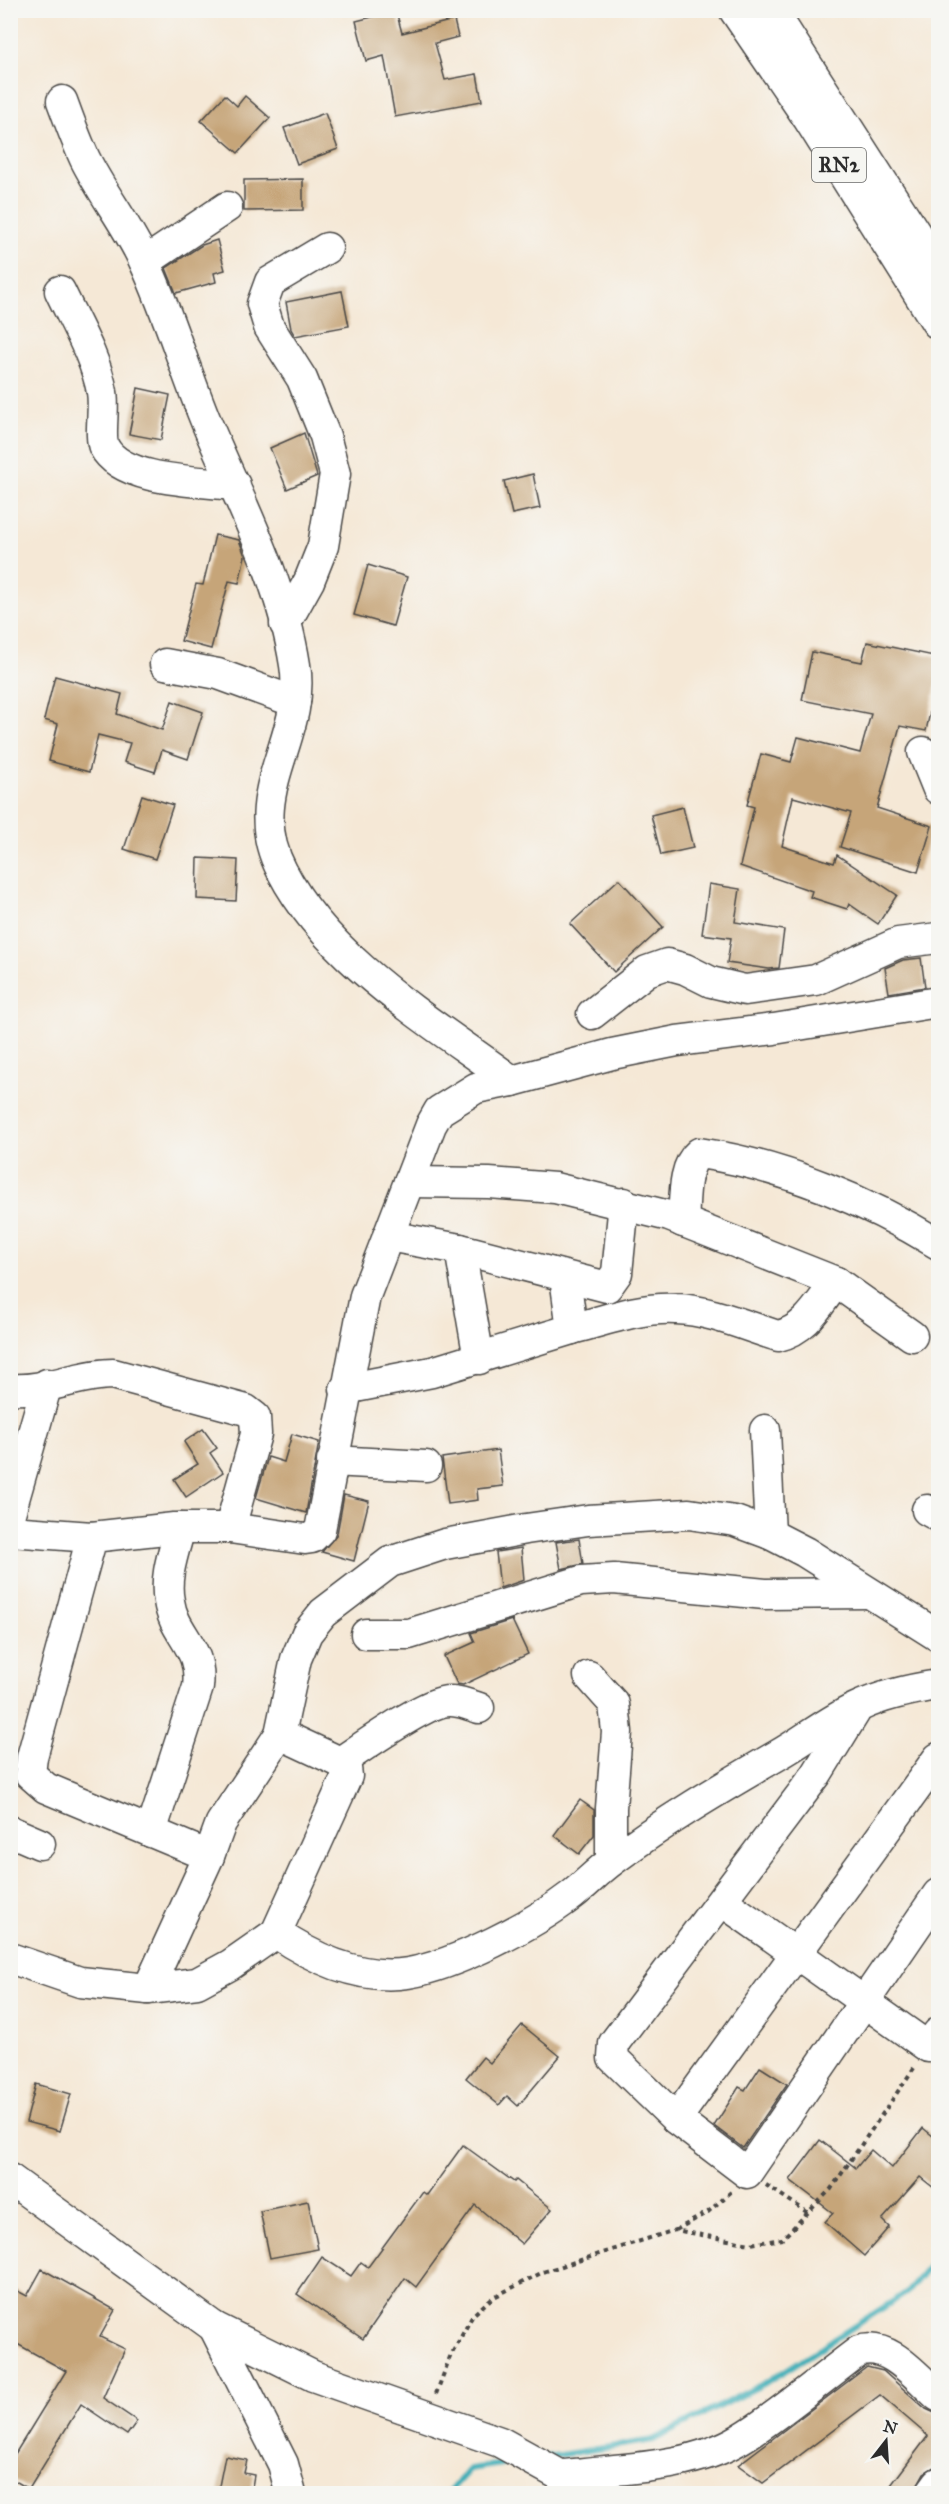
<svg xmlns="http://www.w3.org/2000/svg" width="949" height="2504" viewBox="0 0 949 2504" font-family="'IM FELL Great Primer',serif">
<rect width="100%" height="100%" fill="#f6f6f2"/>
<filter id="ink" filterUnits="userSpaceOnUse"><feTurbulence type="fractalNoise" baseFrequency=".0167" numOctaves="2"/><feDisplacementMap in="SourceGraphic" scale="12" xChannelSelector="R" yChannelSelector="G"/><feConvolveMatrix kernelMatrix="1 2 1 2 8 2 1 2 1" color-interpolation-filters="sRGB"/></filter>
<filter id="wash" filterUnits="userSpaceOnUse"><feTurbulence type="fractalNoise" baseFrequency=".008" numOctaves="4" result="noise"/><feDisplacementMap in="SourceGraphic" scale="24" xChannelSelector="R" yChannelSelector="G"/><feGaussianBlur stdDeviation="1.35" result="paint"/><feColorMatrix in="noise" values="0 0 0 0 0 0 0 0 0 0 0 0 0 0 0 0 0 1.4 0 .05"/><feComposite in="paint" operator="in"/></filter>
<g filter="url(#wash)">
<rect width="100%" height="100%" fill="#f5e8d6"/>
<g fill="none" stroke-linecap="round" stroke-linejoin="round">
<g stroke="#3daeb7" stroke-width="6">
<path d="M547,2457L653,2440L769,2381L906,2293L938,2256"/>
<path d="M447,2494L470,2469L514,2462"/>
</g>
</g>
<g id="blocks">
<g fill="#c6a579">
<path d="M396,11L402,33L454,20L458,37L435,43L445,80L477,74L482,101L395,117L384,56L366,61L356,21Z"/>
<path d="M225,95L237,106L245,96L270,118L238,153L201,121Z"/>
<path d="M325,113L338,149L297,164L284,128Z"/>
<path d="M303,179V210L244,211V180Z"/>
<path d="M217,240L225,270L214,273L216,282L176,293L166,268L202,245Z"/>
<path d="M342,291L349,326L295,336L291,329L286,302Z"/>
<path d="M138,388L170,395L161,440L129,434Z"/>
<path d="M304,433L317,476L287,489L270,448Z"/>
<path d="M533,474L540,508L512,514L504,481Z"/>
<path d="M215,535L239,540L245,556L239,583L229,581L211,649L181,641L196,584L203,585Z"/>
<path d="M368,565L407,577L393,626L354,615Z"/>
<path d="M867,642L939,657V671L926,731L900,726L877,808L932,826L918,872L840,847L851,813L793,797L782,846L834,863L837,855L897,895L878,924L849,904L847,909L810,897L812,891L740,866L754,807L747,805L761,754L791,762L798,737L860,753L871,714L802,700L812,652L862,662Z"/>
<path d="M55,676L122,694L117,714L162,730L172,701L203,712L188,759L162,750L155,772L124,762L130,743L98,735L89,772L49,761L58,724L44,720Z"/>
<path d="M142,795L173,805L155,859L124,849Z"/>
<path d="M683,807L693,848L661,855L651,815Z"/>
<path d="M198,858L238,860L236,901L197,899Z"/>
<path d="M619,879L663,927L614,972L570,924Z"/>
<path d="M709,884L740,889L735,922L784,930L779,968L769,969L727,963L731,938L702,934Z"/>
<path d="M921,958L925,987L889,993L885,968L903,960Z"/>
<path d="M203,1429L217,1448L210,1453L223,1472L186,1497L174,1479L198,1464L184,1442Z"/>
<path d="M292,1434L319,1442L306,1513L256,1498L268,1457L284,1462Z"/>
<path d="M498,1450L503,1486L477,1489L478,1500L448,1504L442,1458Z"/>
<path d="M344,1495L369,1501L354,1561L322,1552L337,1534Z"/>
<path d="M579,1539L583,1564L561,1569L556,1542Z"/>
<path d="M521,1548L524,1580L500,1588L496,1552Z"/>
<path d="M512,1620L528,1654L463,1685L457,1684L444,1656L475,1642L471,1633Z"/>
<path d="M580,1800L594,1810V1835L579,1854L554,1835Z"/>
<path d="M522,2025L560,2056L518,2106L507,2096L499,2105L466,2078L483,2057L490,2063Z"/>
<path d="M760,2067L787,2084L743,2148L714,2126L739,2087L745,2090Z"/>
<path d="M36,2084L71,2094L60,2131L26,2122Z"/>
<path d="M923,2128L939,2141V2192L920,2177L882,2220L889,2227L864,2256L825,2222L833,2213L790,2180L820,2140L856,2168L871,2150L892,2168Z"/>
<path d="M463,2145L514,2182L516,2180L552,2209L522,2244L475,2205L416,2287L405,2278L363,2339L297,2294L322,2257L351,2276L361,2262L368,2267L423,2192L427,2195Z"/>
<path d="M308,2201L318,2249L270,2258L260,2211Z"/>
<path d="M42,2269L115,2310L100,2337L125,2349L103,2398L137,2421L127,2435L81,2404L29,2489L10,2478V2462L66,2371L10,2340V2287L27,2296Z"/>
<path d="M867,2367L883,2371L926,2409L939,2415V2464L924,2473L913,2493H885L928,2436L880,2395L763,2483L738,2465Z"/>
<path d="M225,2456L247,2460L244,2473L254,2475L251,2493L218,2491Z"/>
</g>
</g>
</g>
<g filter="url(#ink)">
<use href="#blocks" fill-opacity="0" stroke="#494745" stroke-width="1.5"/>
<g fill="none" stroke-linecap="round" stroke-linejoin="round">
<defs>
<g id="minor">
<path d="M62,101C69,120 76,140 85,159C103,195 129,227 145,263C169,315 185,371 207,424C240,502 282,581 295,665C307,738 241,794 282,871C329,962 431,1021 512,1081"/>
<path d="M145,262L227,207"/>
<path d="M60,291C75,323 96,358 102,392C105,407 99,436 104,447C122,482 200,481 235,485"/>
<path d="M285,624L309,581L323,546L335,474L325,436L302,379L269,327L262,304L270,282L327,248"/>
<path d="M165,664L218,674L295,702"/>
<path d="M923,752L938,789"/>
<path d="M592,1014L647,971L667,964L685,969L711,982L745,990L816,980L898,943L938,938"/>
<path d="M409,1182L489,1183L555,1188L669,1216L836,1282L912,1336"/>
<path d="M683,1222C685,1201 682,1167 699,1153C781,1165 868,1201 938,1244"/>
<path d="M388,1236L460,1249L607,1287L617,1273L624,1203"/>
<path d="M460,1249L479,1359"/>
<path d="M572,1329C606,1320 640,1307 676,1309C710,1310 745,1326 778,1336C806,1330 819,1304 836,1282"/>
<path d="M10,1389C45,1392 78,1374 113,1374L246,1410L255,1417L256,1434L230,1528"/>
<path d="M345,1389L432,1372L572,1329L565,1277"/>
<path d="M765,1430L770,1534"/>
<path d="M332,1461L426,1466"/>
<path d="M927,1510L938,1516"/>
<path d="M10,1513L47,1384"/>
<path d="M10,1531L92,1537"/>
<path d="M366,1634H409L581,1581L614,1579L765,1594L867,1593"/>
<path d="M589,1676L614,1704L617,1732L611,1808V1861"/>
<path d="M855,1712L816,1775L614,2043L613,2058L676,2119L938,1758"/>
<path d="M280,1734L296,1659L307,1633L323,1613L390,1562L445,1544L526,1529L588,1520L689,1514L735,1521L770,1534L805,1552L938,1636"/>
<path d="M340,1762C363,1747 417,1708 442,1702C455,1699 467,1704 479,1708"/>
<path d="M10,1831L40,1844"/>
<path d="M151,1832L198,1687C203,1646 174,1636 169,1601C164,1577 174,1551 180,1528"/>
<path d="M209,1856L221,1823L280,1734L340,1762L346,1768L347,1776L276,1933"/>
<path d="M722,1901L928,2047L938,2033"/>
<path d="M10,1958L80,1982L148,1989L197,1983L230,1965L276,1933C314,1959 361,1980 408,1973C456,1965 533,1925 572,1895C586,1884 598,1871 613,1860C665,1821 721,1788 778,1755C805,1740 831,1718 860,1706C884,1695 912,1689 938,1685"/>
<path d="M148,1989L209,1856L46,1788L30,1774L32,1757L92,1537L174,1528H230L305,1539L312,1538L320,1530L365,1296L431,1125L439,1111L476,1088L512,1081L612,1054L677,1041L774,1029L938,1002"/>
<path d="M676,2119L747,2173L938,1894"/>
<path d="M10,2179L214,2327L313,2376L500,2442L594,2494"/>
<path d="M214,2327L283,2464L291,2494"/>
<path d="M565,2475C621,2468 690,2469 740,2439C780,2415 821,2379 859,2351C889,2341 917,2378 938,2396"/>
<path d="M930,2494L938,2483"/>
</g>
<g id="highway">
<path d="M736,10L809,117L938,322"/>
<path d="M770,10L938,271"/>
</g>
</defs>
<use href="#minor" stroke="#494745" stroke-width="33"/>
<use href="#highway" stroke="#494745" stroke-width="36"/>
<g stroke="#494745" stroke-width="4" stroke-dasharray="4.5 4.5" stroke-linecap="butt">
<path d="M766,2185L807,2212"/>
<path d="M676,2230L708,2212L731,2192"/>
<path d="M436,2394L450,2357L473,2315L492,2298L543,2272L675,2230L750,2244L782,2239L831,2189L914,2068"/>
</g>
<use href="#minor" stroke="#fff" stroke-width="30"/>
<use href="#highway" stroke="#fff" stroke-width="33"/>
</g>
</g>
<g text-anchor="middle" stroke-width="6" stroke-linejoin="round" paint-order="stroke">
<rect fill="#f6f6f2" stroke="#686867" stroke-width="1.5" x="812" y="148" width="54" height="34" rx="4.5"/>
<g font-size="20" font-weight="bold" fill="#2b2b2b">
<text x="839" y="172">RN2</text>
</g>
</g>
<rect width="949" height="2504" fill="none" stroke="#f6f6f2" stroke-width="36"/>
<g transform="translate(886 2441) rotate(17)" stroke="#f6f6f2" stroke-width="4.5" paint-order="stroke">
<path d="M0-4.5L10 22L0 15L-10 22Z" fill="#2b2b2b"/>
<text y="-9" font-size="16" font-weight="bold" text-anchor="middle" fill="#2b2b2b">N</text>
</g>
</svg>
